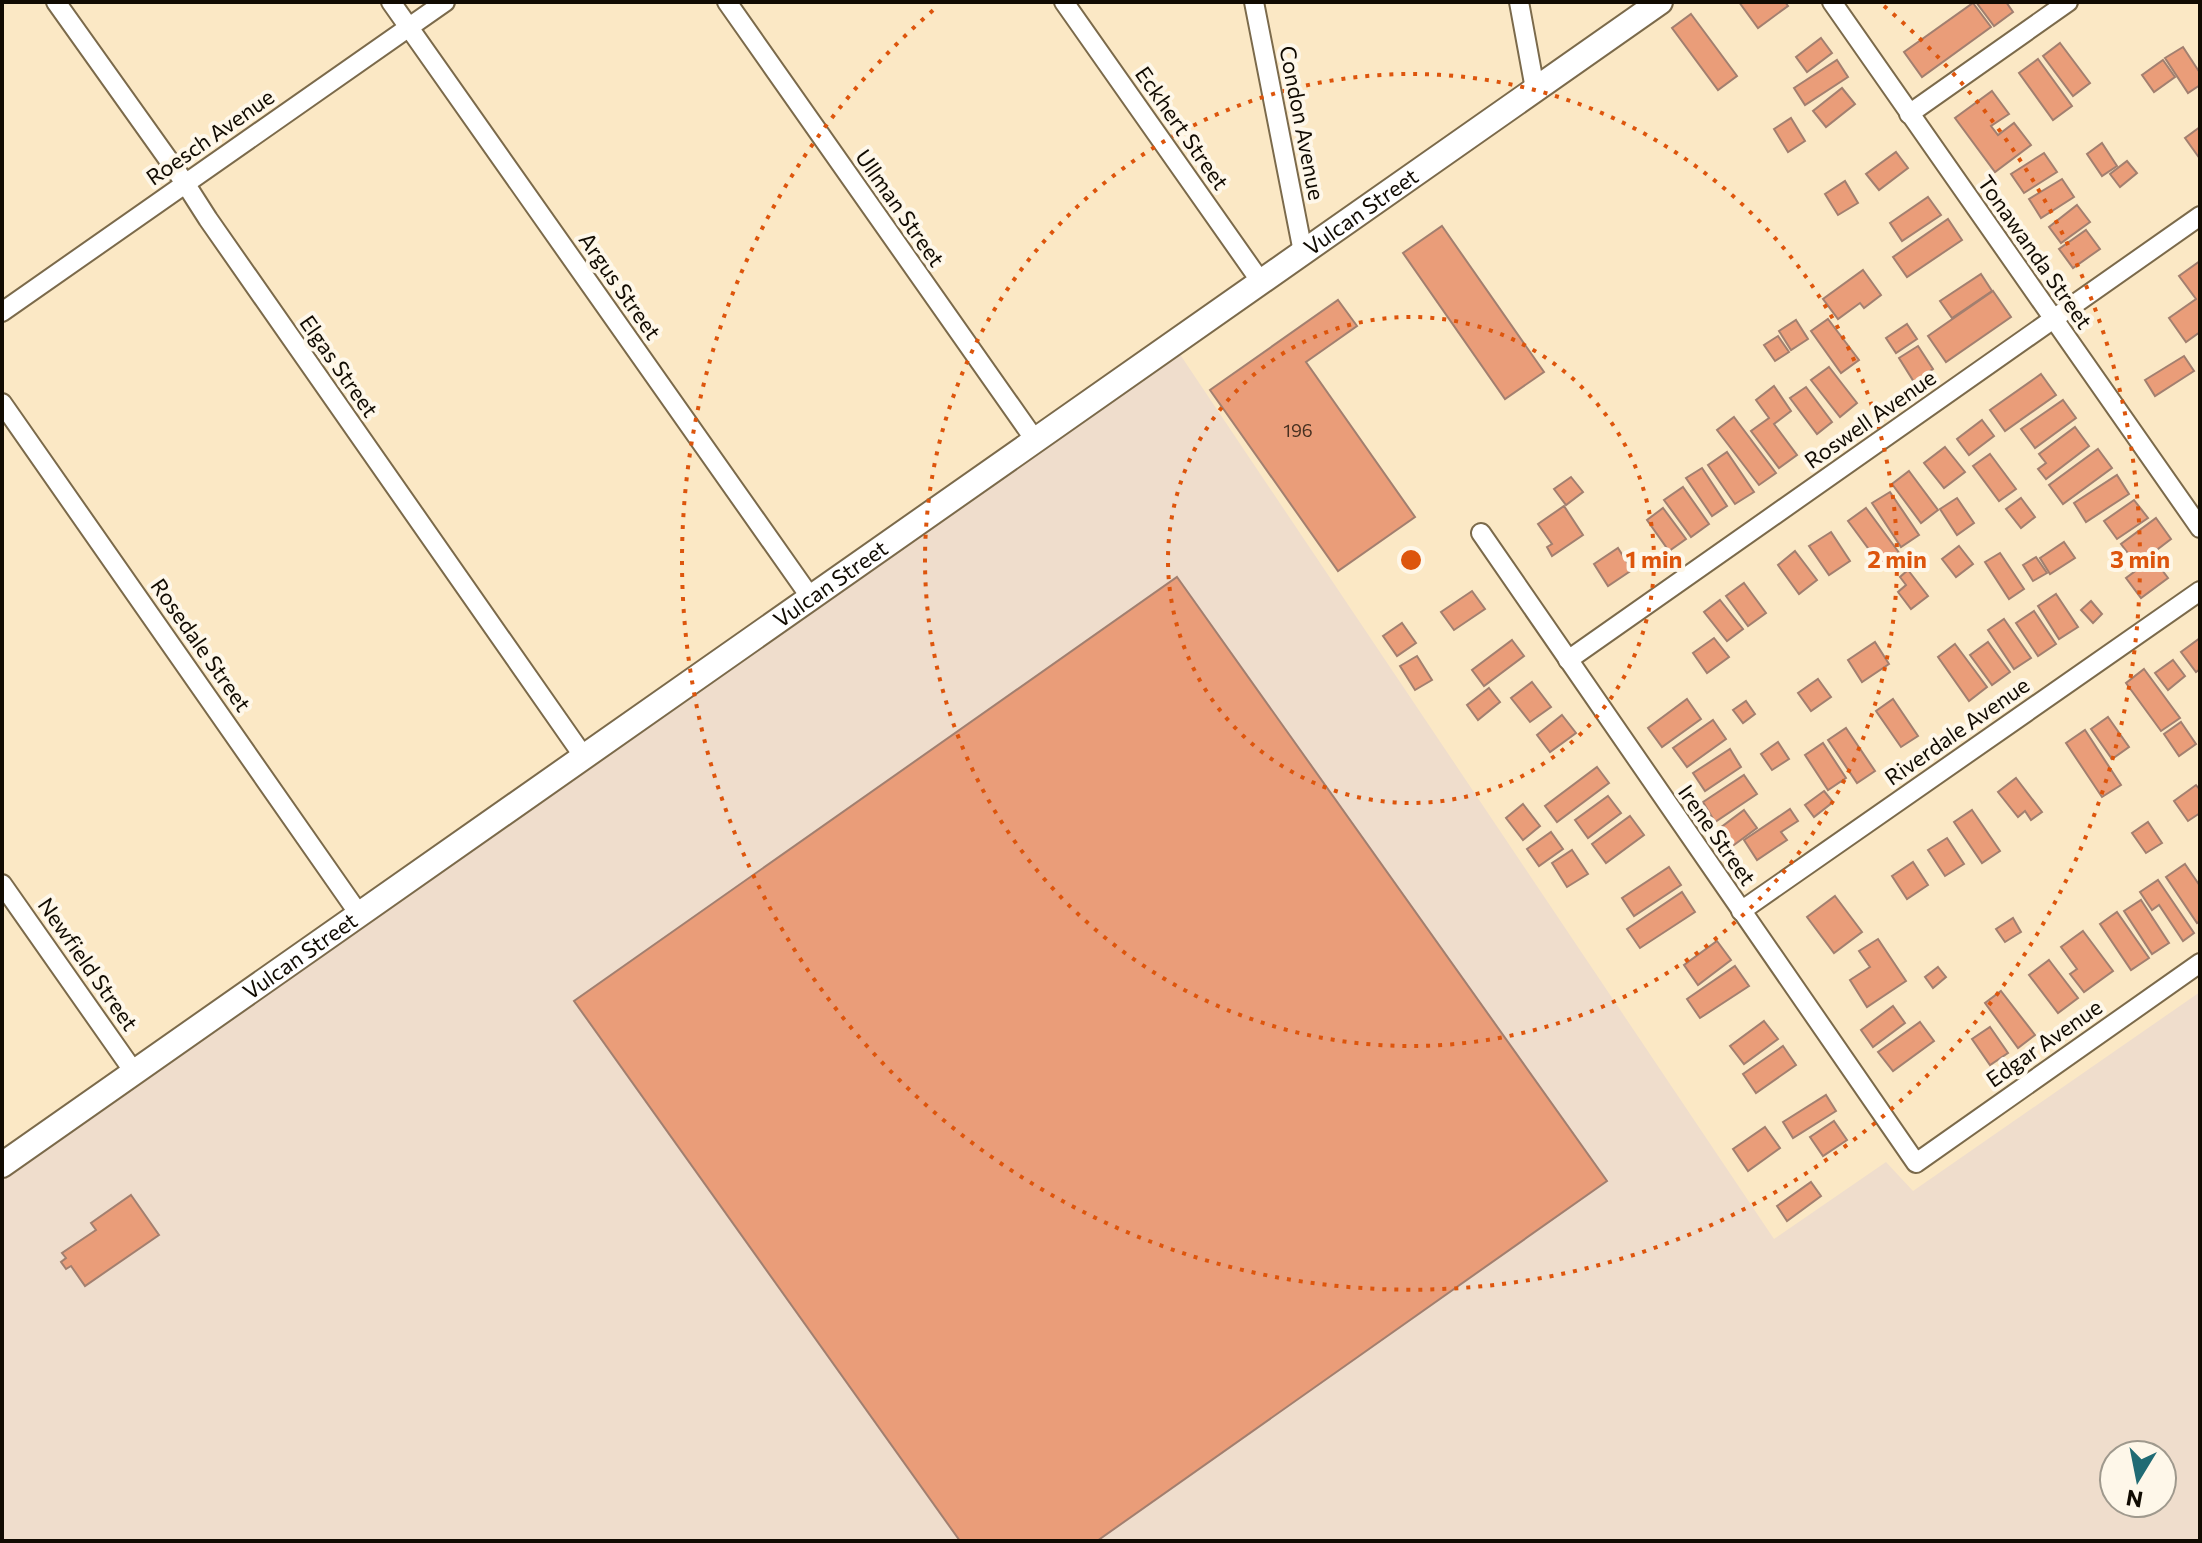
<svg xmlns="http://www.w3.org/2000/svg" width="2202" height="1543" viewBox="0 0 2202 1543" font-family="Commissioner,sans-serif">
<rect width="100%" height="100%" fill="#fbe8c5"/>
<path fill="#efddcc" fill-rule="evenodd" d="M1173,344L1774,1239L1886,1162L1913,1191L2200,992V1541H2V1169ZM2114,1455H2162V1503H2114Z"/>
<g fill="#ea9d79" stroke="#a27f6f" stroke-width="2">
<path d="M1739,2H1785L1788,6L1758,28Z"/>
<path d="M1976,2H2006L2013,12L1994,26Z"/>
<path d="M1973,3L1991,27L1922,77L1904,52Z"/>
<path d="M1691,14L1737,76L1718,90L1672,28Z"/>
<path d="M1821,38L1832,53L1807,72L1796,57Z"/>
<path d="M2060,43L2090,83L2073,96L2043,56Z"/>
<path d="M2183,47L2200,73V85L2188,93L2165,58Z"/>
<path d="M2038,59L2072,106L2053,120L2019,73Z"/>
<path d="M1837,60L1848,77L1805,105L1794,88Z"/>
<path d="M2163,60L2175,77L2154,92L2142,75Z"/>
<path d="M1842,88L1855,104L1826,127L1813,111Z"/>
<path d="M1992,91L2009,114L1991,126L1998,135L2014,123L2031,145L1995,172L1955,118Z"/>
<path d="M1791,118L1805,141L1788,152L1774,129Z"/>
<path d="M2200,127V159L2185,138Z"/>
<path d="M2102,143L2117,166L2102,176L2087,154Z"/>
<path d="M1896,152L1908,168L1879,190L1866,174Z"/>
<path d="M2044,153L2057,172L2024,193L2011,174Z"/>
<path d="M2127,161L2137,173L2120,187L2110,174Z"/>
<path d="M2062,179L2074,197L2041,218L2029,199Z"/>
<path d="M1845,181L1858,203L1838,215L1825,194Z"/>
<path d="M1928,197L1941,215L1902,241L1890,223Z"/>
<path d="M2077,205L2090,222L2061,243L2049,227Z"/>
<path d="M1948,219L1962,240L1907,277L1893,257Z"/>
<path d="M1442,226L1544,372L1505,399L1403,253Z"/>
<path d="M2086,230L2100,249L2073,268L2059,249Z"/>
<path d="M2200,261V332L2186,342L2169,318L2196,299L2179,276Z"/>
<path d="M1863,270L1881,295L1864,308L1860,303L1838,319L1823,299Z"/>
<path d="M1981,274L1992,291L1952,318L1940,301Z"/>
<path d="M1993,291L2011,317L1946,362L1928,336Z"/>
<path d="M1338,300L1357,326L1306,362L1415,517L1338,571L1210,390Z"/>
<path d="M1828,319L1859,360L1841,373L1811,331Z"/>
<path d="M1796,320L1808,339L1791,350L1779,331Z"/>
<path d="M1907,324L1917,339L1896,353L1886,338Z"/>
<path d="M1778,336L1789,352L1775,361L1764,345Z"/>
<path d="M1918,346L1933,369L1914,382L1899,358Z"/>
<path d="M2184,356L2194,371L2155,396L2145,380Z"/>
<path d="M1829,367L1857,403L1840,417L1811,380Z"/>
<path d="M2041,374L2056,395L2005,431L1990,410Z"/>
<path d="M1774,386L1791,411L1774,424L1797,455L1779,468L1751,431L1769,418L1756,400Z"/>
<path d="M1806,387L1832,422L1817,434L1790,398Z"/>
<path d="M2063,400L2076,418L2035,448L2021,429Z"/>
<path d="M1734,417L1776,473L1759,485L1717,430Z"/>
<path d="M1982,420L1994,436L1969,455L1957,439Z"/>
<path d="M2075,427L2089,446L2046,479L2038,469L2046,463L2039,454Z"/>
<path d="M1945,447L1965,472L1944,488L1924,463Z"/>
<path d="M2098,449L2112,468L2063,504L2049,485Z"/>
<path d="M1727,452L1754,492L1735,504L1708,465Z"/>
<path d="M1990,454L2016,489L1999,501L1973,466Z"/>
<path d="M1702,468L1727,506L1712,516L1686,478Z"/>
<path d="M1909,471L1938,510L1921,523L1892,484Z"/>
<path d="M2117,475L2129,494L2086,522L2074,503Z"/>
<path d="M1571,477L1583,492L1566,505L1554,489Z"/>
<path d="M1683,487L1709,524L1691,537L1664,500Z"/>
<path d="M1890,492L1919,535L1901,547L1872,503Z"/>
<path d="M1957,498L1974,523L1957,535L1940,509Z"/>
<path d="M2021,498L2035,517L2021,528L2006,509Z"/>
<path d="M2134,500L2148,518L2117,539L2104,521Z"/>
<path d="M1564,506L1583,535L1552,556L1547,547L1552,544L1538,524Z"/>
<path d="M1663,508L1686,539L1669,551L1647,520Z"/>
<path d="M1866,508L1900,554L1882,567L1848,521Z"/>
<path d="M2156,518L2171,539L2137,565L2121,544Z"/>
<path d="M1831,532L1850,561L1829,575L1809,546Z"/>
<path d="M2064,542L2075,558L2050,574L2040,558Z"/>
<path d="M1959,546L1973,564L1956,577L1942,559Z"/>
<path d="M1618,548L1632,570L1608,586L1594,564Z"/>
<path d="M1795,551L1817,580L1799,594L1778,565Z"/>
<path d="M2000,553L2024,589L2009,599L1985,562Z"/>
<path d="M2036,557L2047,573L2033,581L2023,565Z"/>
<path d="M2153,558L2168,578L2141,598L2126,578Z"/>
<path d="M1908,570L1928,596L1911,609L1898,592L1906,585L1900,577Z"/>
<path d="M1177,577L1607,1181L1097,1541H960L574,1001Z"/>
<path d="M1744,583L1766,613L1748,626L1726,596Z"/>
<path d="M1472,591L1485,609L1454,630L1441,612Z"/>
<path d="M2056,594L2078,627L2059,639L2038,606Z"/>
<path d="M1720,600L1743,629L1727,641L1704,612Z"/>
<path d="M2091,601L2102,614L2093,623L2081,610Z"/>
<path d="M2034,611L2056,644L2038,656L2016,623Z"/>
<path d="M2004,619L2031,658L2014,669L1988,630Z"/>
<path d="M1402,623L1416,643L1397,656L1383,636Z"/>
<path d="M1714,638L1729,657L1707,673L1693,653Z"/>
<path d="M2200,638V669L2196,672L2181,652Z"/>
<path d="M1512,640L1524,656L1484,686L1472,670Z"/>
<path d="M1875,642L1889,664L1862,682L1848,660Z"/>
<path d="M1988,642L2010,672L1992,685L1970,655Z"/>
<path d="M1955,644L1987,687L1969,701L1938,657Z"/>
<path d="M1417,656L1432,680L1415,690L1400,666Z"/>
<path d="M2173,660L2185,676L2168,690L2155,673Z"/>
<path d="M2144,669L2180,718L2161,731L2126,683Z"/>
<path d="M1818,679L1831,697L1811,711L1798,693Z"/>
<path d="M1532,682L1551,707L1530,722L1511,698Z"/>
<path d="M1489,688L1500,702L1478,720L1467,705Z"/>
<path d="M1687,699L1701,719L1662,747L1648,728Z"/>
<path d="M1893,699L1918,736L1901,747L1876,711Z"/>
<path d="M1746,701L1755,714L1743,723L1733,710Z"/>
<path d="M1562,715L1576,733L1550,752L1537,735Z"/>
<path d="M2108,717L2129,747L2112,759L2091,729Z"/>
<path d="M1713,720L1726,739L1687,767L1673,748Z"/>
<path d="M2181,722L2196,744L2179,756L2164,734Z"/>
<path d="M1846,728L1875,771L1857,783L1828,740Z"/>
<path d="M2085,730L2121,785L2102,797L2066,743Z"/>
<path d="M1778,742L1789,759L1772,770L1761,754Z"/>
<path d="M1823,743L1846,778L1828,790L1805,755Z"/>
<path d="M1730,749L1741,767L1705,791L1693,773Z"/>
<path d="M1597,767L1609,783L1557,822L1545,806Z"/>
<path d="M1744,775L1757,794L1715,822L1703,802Z"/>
<path d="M2016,778L2042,812L2031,820L2025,811L2018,817L1998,792Z"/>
<path d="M2196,785L2200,790V813L2188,821L2174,801Z"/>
<path d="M1824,791L1833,802L1814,817L1805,805Z"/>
<path d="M1608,796L1621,813L1588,838L1575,820Z"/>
<path d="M1523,804L1540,826L1523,840L1506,818Z"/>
<path d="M1790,809L1798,821L1781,832L1787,840L1757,860L1744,840Z"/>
<path d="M1744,810L1757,828L1734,845L1720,828Z"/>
<path d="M1972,810L2000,851L1982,863L1954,822Z"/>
<path d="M1630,816L1644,835L1606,863L1592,844Z"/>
<path d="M2148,822L2162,843L2146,853L2132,833Z"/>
<path d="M1551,832L1563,849L1539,866L1527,849Z"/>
<path d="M1947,838L1964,864L1945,876L1928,850Z"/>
<path d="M1572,850L1588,874L1567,887L1552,863Z"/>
<path d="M1913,862L1928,885L1907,899L1892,876Z"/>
<path d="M2185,864L2200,886V921L2197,923L2166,877Z"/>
<path d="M1669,867L1681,885L1634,916L1622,898Z"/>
<path d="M2158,880L2194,933L2183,941L2159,905L2152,910L2140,892Z"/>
<path d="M1682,892L1695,912L1640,948L1627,929Z"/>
<path d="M1835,896L1862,932L1834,953L1807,917Z"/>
<path d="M2141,900L2169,943L2152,954L2124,911Z"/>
<path d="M2117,912L2149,958L2131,970L2100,924Z"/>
<path d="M2013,918L2021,932L2005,942L1996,929Z"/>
<path d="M2083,931L2113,971L2084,992L2070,974L2077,969L2061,947Z"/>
<path d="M1878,939L1906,981L1867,1007L1850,980L1870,967L1859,951Z"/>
<path d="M1717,941L1731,960L1698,985L1684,965Z"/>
<path d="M2049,960L2078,998L2058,1013L2029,975Z"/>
<path d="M1735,966L1749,986L1700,1018L1687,999Z"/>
<path d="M1938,967L1946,977L1933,988L1925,977Z"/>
<path d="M2001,991L2035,1035L2018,1048L1985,1003Z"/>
<path d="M1893,1006L1905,1023L1873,1047L1861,1030Z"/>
<path d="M1764,1021L1778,1039L1744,1064L1730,1046Z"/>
<path d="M1920,1022L1934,1041L1893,1071L1878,1052Z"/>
<path d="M1990,1027L2008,1053L1990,1065L1972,1039Z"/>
<path d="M1783,1046L1796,1065L1756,1093L1743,1074Z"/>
<path d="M1826,1095L1836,1111L1793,1138L1783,1122Z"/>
<path d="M1834,1121L1847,1140L1823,1156L1810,1137Z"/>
<path d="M1765,1127L1780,1148L1748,1171L1733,1149Z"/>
<path d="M1811,1182L1821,1196L1787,1221L1777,1206Z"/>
<path d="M131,1195L159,1235L85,1286L71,1266L66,1269L61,1262L66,1258L62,1253L96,1230L91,1223Z"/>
</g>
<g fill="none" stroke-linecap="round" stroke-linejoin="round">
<defs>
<g id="street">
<path d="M56,2L185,183L208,219L584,757"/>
<path d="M391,2L811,598"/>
<path d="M727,2L1035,440"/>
<path d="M1064,2L1261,282"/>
<path d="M1254,2L1303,252"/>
<path d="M1519,2L1535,89"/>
<path d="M1832,2L2200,528"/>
<path d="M1909,114L2068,2"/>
<path d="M2,312L445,2"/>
<path d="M2,403L359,914"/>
<path d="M1481,533L1916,1163L2200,963"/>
<path d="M1568,660L2200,216"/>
<path d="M2,884L134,1072"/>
<path d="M1741,911L2200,591"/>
</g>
<g id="secondary">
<path id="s1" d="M2,1165L1660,2"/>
</g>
</defs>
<use href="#street" stroke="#7b6a4b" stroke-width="22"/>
<use href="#secondary" stroke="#7b6a4b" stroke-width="28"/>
<use href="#street" stroke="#fff" stroke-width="18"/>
<use href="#secondary" stroke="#fff" stroke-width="24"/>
</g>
<g fill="none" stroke="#dd550c" stroke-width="4" stroke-dasharray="4 8">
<circle cx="1411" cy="560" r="243"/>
<circle cx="1411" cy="560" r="486"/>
<path d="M1884 6A729 729 0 1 1 938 6"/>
</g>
<g text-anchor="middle" stroke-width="8" stroke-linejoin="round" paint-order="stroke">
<g font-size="18" fill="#473020">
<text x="1298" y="437">196</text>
</g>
<g font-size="22" fill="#110b02" stroke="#fef7e9">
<text transform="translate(1302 123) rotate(79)" y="8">Condon Avenue</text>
<text transform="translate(1182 128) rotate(55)" y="8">Eckhert Street</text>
<text transform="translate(210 137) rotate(-35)" y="8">Roesch Avenue</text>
<text transform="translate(900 208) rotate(55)" y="8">Ullman Street</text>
<text dy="8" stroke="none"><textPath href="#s1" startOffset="1660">Vulcan Street</textPath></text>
<text transform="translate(2035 252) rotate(55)" y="8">Tonawanda Street</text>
<text transform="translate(620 286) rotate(55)" y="8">Argus Street</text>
<text transform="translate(339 366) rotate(55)" y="8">Elgas Street</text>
<text transform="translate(1870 419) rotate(-35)" y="8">Roswell Avenue</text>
<text dy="8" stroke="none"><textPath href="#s1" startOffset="1012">Vulcan Street</textPath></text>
<text transform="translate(201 645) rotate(55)" y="8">Rosedale Street</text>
<text transform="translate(1957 731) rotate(-35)" y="8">Riverdale Avenue</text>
<text transform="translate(1717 835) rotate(55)" y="8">Irene Street</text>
<text dy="8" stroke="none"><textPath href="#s1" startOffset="364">Vulcan Street</textPath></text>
<text transform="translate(88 964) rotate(55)" y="8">Newfield Street</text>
<text transform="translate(2044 1043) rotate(-35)" y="8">Edgar Avenue</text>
</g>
</g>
<circle cx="1411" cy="560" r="12" fill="#dd550c" stroke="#fef7e9" stroke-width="4"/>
<g font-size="24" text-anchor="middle" font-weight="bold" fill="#dd550c" stroke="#fef7e9" stroke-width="8" stroke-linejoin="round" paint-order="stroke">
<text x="1654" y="568">1 min</text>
<text x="1897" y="568">2 min</text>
<text x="2140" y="568">3 min</text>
</g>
<rect width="2202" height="1543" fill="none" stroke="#110b02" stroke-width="8"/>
<g transform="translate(2138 1479) rotate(190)"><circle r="38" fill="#fef7e9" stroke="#9f998d" stroke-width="2"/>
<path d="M0-6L14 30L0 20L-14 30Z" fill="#206b74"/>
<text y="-12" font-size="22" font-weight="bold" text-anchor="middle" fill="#110b02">N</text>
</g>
</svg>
